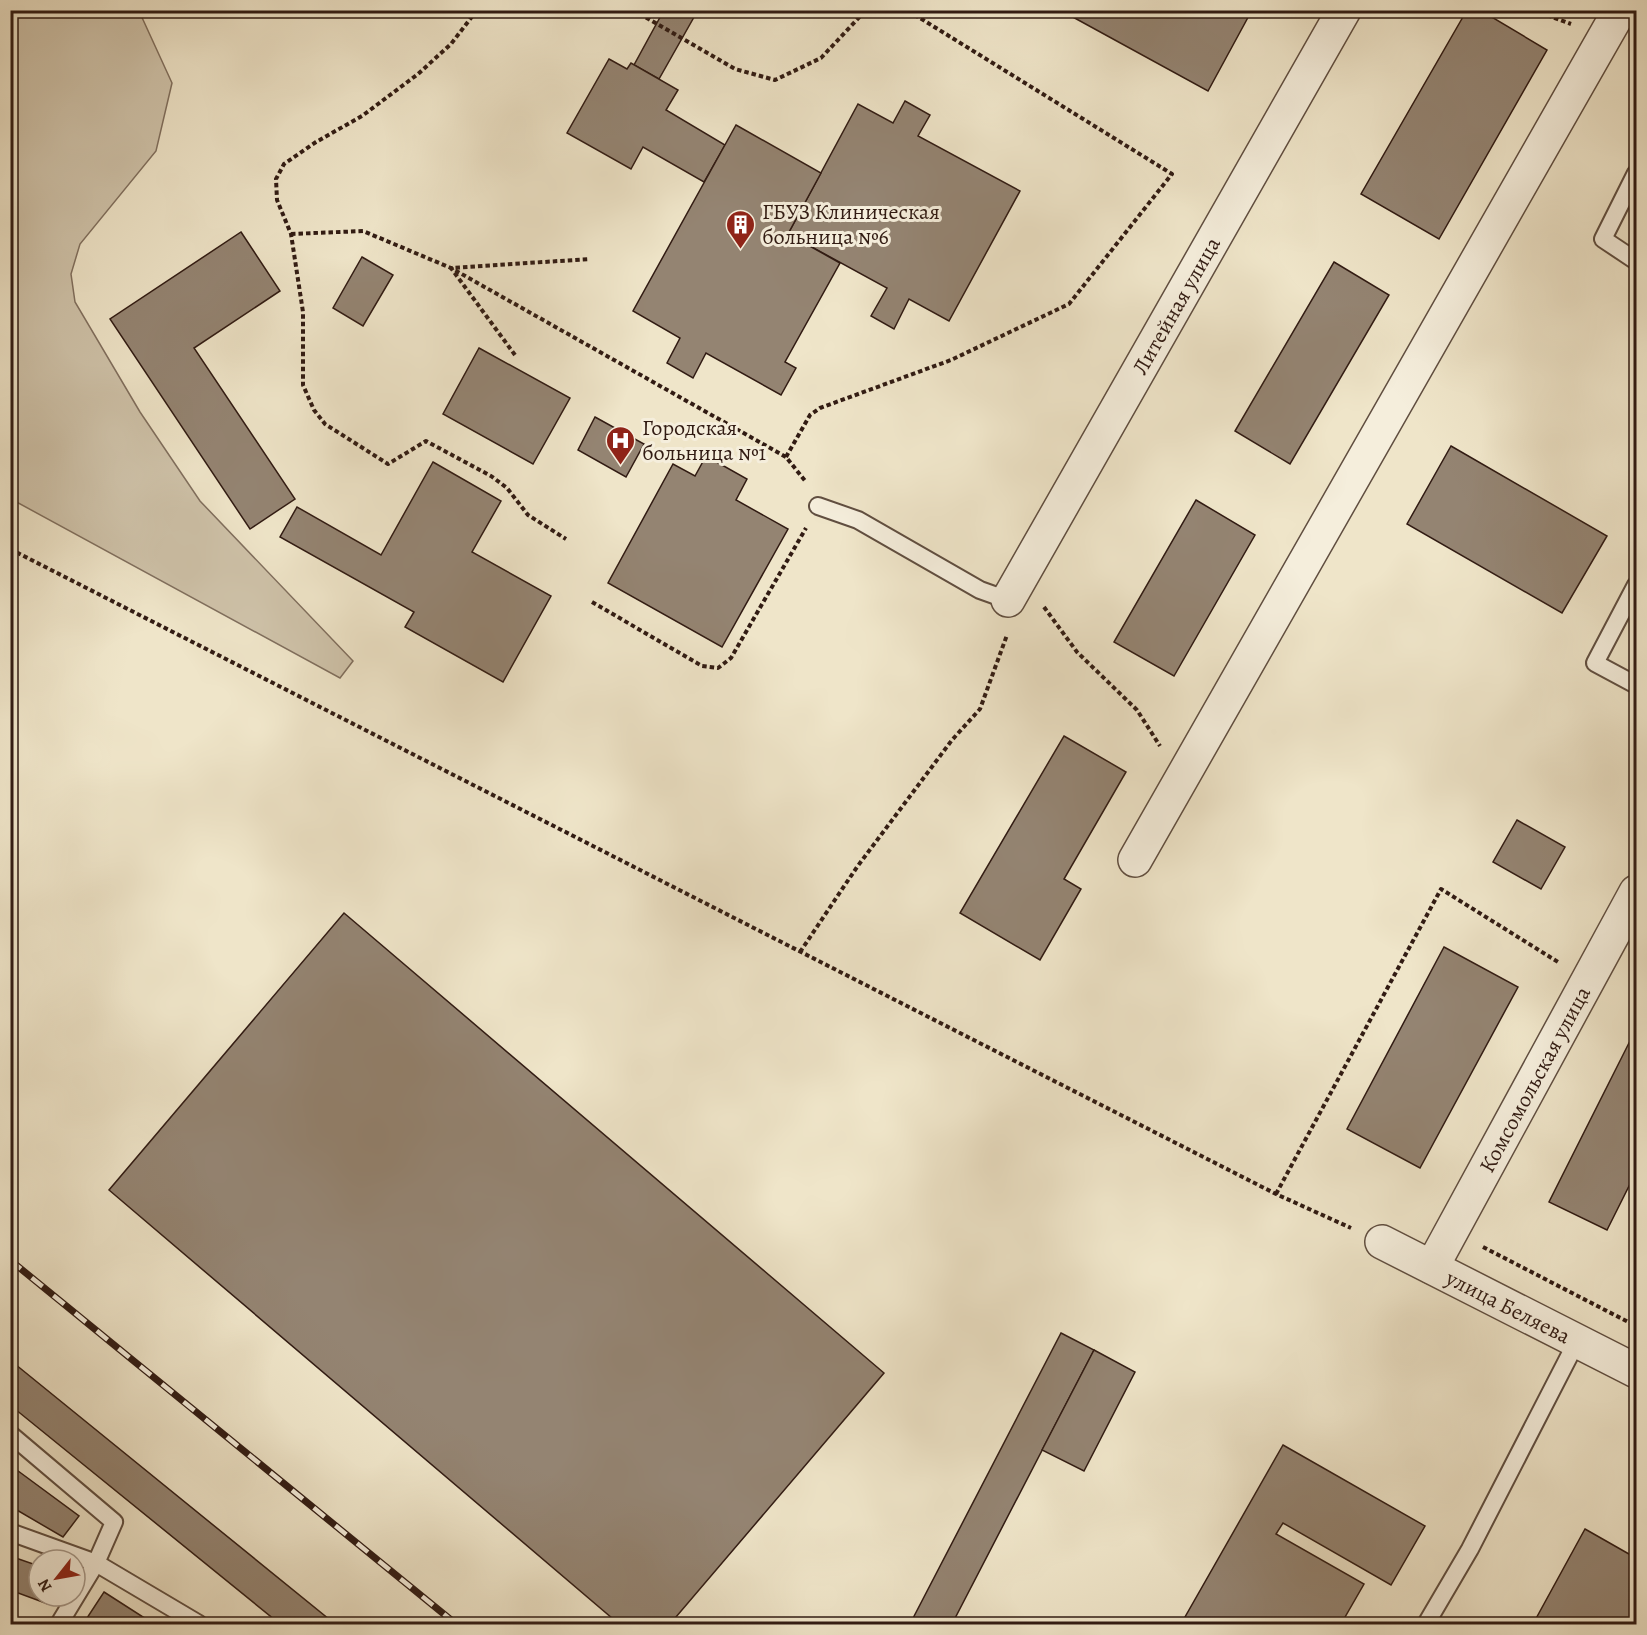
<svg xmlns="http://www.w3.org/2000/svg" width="1647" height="1635" viewBox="0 0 1647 1635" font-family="Alegreya,serif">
<rect width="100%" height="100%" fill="#efe5c9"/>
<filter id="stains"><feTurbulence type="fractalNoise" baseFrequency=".00333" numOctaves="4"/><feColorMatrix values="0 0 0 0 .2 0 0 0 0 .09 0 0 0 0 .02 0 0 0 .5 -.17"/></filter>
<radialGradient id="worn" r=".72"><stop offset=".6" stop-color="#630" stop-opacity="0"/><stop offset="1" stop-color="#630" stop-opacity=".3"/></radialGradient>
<path fill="#cfc3aa" stroke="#806f5e" stroke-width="1.5" d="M10,11H139L172,83L156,151L80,244L71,274L75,302L140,412L200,501L353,661L340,678L11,499Z"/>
<g fill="#948472" stroke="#311b13" stroke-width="1.5">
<path d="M664,10H698L659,79L634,65Z"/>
<path d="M1060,10H1252L1208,91Z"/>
<path d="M1467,10H1480L1547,50L1439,239L1361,194Z"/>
<path d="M609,59L627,69L631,63L678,90L666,110L725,145L704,182L643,147L631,169L567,133Z"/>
<path d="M905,101L930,115L918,136L1020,191L949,321L909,299L894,329L871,316L887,288L788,234L858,104L893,123Z"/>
<path d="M736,125L821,173L788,234L840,263L785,362L796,368L781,395L706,353L693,378L667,363L680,338L633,311Z"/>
<path d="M241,232L280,291L194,348L295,499L250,529L110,319Z"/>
<path d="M362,257L393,275L363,326L333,308Z"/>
<path d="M1334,262L1389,295L1290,464L1235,431Z"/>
<path d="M479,348L570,398L533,464L443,414Z"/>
<path d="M595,417L644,444L626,477L578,450Z"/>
<path d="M1451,446L1607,536L1562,613L1407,524Z"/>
<path d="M706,456L747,479L736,500L788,529L722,647L608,583L673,464L695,476Z"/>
<path d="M433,462L501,501L472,552L551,596L503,682L405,627L414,612L280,537L297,507L381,555Z"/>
<path d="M1196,500L1255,535L1174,676L1114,642Z"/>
<path d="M1064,736L1126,772L1064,879L1081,889L1040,960L960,913Z"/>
<path d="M1517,820L1565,847L1541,889L1493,862Z"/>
<path d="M344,913L884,1373L670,1624H619L109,1190Z"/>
<path d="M1444,947L1518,987L1420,1168L1347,1129Z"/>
<path d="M1636,1029V1172L1607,1230L1549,1202Z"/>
<path d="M1061,1333L1094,1350L952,1624H910Z"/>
<path d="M1094,1350L1135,1372L1084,1471L1042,1450Z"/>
<path d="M10,1360L335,1624H280L10,1405Z"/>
<path d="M1283,1445L1425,1526L1391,1585L1283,1523L1276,1534L1364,1584L1341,1624H1181Z"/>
<path d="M10,1465L79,1516L63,1537L10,1506Z"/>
<path d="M1585,1529L1636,1558V1624H1533Z"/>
<path d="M10,1556L39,1566V1596H51L48,1604L10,1590Z"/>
<path d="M104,1592L154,1624H90L85,1621Z"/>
</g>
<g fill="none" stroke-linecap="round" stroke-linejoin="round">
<defs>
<g id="lane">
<path d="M1636,173L1603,239L1636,261"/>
<path d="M818,506L858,520L980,590L1008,600"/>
<path d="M1636,585L1595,663L1636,685"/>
<path d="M10,1434L114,1522L96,1563L59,1624"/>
<path d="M10,1532L96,1563L199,1624"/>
<path d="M1426,1624L1470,1549L1577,1341"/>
</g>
<g id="street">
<path id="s1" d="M1008,600L1344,10"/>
<path d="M1135,860L1620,10"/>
<path id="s2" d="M1382,1242L1636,1371"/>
<path id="s3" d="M1432,1267L1636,892"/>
</g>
<path id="secondary" d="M1635,10L1636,11"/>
</defs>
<use href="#lane" stroke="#604e40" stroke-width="20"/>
<use href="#street" stroke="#604e40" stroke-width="36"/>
<use href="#secondary" stroke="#311b13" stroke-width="36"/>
<g stroke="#311b13" stroke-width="4" stroke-dasharray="4.5 3" stroke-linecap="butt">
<path d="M477,10L451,44L418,74L362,116L316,142L284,164L276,179L277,200L291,234L303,312V385L314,410L325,424L388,464L426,441L491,476L507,488L528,515L566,539"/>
<path d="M633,10L735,69L775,80L821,58L866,10"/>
<path d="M1533,10L1571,24"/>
<path d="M291,234L363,231L451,268L786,457L806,482"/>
<path d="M515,355L451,268L590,259"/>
<path d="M786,457L810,415L820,408L951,360L1069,304L1172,174L907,10"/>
<path d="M10,549L1276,1194L1351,1228"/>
<path d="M592,602L702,666L718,668L731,658L806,528"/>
<path d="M1044,607L1077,652L1137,710L1160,746"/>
<path d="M800,952L857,867L952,740L980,709L1007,635"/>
<path d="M1276,1194L1441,889L1558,962"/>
<path d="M1483,1247L1636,1326"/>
</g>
<use href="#lane" stroke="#f5eedc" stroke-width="16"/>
<use href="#street" stroke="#f5eedc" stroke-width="33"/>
<use href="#secondary" stroke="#f5eedc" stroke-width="33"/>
<defs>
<path id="rail" d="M10,1260L456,1624"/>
</defs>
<use href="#rail" stroke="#311b13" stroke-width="7"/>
<use href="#rail" stroke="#f5eedc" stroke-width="4.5" stroke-dasharray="14" stroke-linecap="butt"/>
</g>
<defs>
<symbol id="building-pin" viewBox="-11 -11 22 30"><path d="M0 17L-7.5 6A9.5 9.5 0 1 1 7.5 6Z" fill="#8f2418" stroke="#f5eedc"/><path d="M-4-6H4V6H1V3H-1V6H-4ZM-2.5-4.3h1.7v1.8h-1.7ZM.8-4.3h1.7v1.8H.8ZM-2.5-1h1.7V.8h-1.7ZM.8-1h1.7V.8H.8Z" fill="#fff"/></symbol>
<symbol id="hospital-pin" viewBox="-11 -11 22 30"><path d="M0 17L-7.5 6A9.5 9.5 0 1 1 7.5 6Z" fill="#8f2418" stroke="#f5eedc"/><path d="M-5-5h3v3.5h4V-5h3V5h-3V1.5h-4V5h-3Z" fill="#fff"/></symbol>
</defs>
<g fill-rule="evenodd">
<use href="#building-pin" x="724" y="208" width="33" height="45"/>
<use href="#hospital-pin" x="604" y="424" width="33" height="45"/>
</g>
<g text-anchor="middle" stroke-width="6" stroke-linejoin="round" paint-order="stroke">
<g font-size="22" fill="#311b13" stroke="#f5eedc" text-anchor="start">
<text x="762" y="219">ГБУЗ Клиническая<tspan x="762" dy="25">больница №6</tspan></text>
<text x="642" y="435">Городская<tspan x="642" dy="25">больница №1</tspan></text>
</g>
<g font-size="22" fill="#311b13" stroke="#f5eedc">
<text dy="8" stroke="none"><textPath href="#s1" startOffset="339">Литейная улица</textPath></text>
<text dy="8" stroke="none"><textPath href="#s3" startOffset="214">Комсомольская улица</textPath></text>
<text dy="8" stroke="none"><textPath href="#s2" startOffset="142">улица Беляева</textPath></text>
</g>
</g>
<rect width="1647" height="1635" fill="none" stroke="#efe5c9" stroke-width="36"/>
<rect x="12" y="12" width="1623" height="1611" fill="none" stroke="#311b13" stroke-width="3"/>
<rect x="18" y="18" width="1611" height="1599" fill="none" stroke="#311b13" stroke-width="1.5"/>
<g transform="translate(57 1578) rotate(239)"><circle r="28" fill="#f5eedc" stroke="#a79a8c" stroke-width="1.5"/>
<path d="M0-4.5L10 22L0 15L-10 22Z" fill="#8f2418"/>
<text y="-9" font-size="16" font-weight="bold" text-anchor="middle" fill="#311b13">N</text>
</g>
<rect width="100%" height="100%" filter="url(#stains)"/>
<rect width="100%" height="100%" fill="url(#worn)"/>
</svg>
